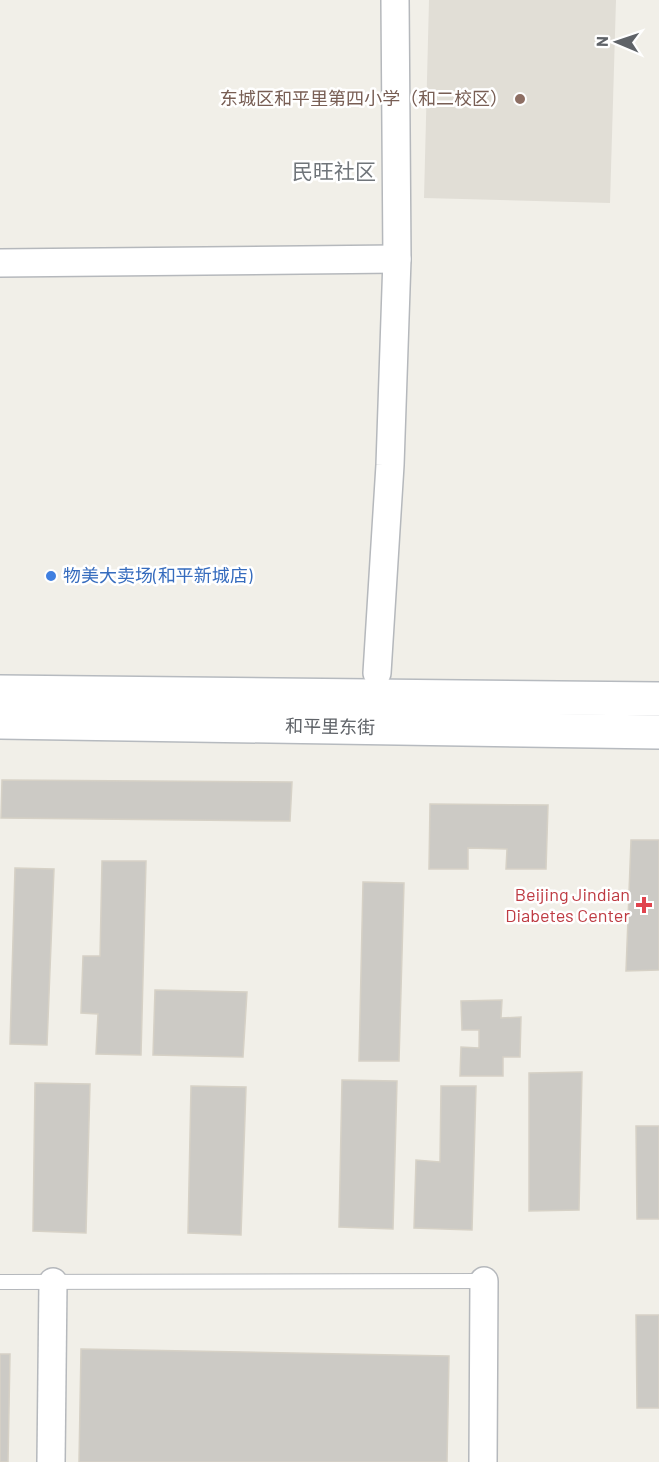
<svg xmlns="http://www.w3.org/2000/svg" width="659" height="1462" viewBox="0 0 659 1462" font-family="Barlow,'Noto Sans SC',sans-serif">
<rect width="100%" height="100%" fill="#f1efe8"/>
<path fill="#e1ded6" d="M429,0H616L610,203L424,198Z"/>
<g fill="#cccac5" stroke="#d6d1c6" stroke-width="1.5">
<path d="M2,780L292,782L290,821L1,818Z"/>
<path d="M430,804L548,805L546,869H506L507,849L468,848V869H429Z"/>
<path d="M631,840H659V970L626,971Z"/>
<path d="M102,861H146L141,1055L96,1054L98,1014L81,1013L83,956H100Z"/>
<path d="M15,868L54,869L47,1045L10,1044Z"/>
<path d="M363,882L404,883L399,1061H359Z"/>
<path d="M155,990L247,992L243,1057L153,1055Z"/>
<path d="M502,1000L501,1018L521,1017L520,1057H503V1076H460L461,1047L479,1048V1030H462L461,1001Z"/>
<path d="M582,1072L579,1210L529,1211V1073Z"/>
<path d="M342,1080L397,1081L393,1229L339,1227Z"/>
<path d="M35,1083L90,1084L86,1233L33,1231Z"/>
<path d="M191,1086L246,1087L241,1235L188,1233Z"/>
<path d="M441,1086H476L472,1230L414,1228L416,1160L440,1162Z"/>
<path d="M636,1126H659V1219H637Z"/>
<path d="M636,1315H659V1408H637Z"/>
<path d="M81,1349L449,1356L447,1462H79Z"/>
<path d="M0,1354H10L8,1462H0Z"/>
</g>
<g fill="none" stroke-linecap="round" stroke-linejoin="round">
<defs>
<path id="lane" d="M0,1282L484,1281"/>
<g id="street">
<path d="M0,263L397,259"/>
<path d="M377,673L390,465L397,259L395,0"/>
<path d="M51,1462L53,1282"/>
<path d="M483,1462L484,1281"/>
</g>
<g id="secondary">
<path d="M0,692L659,699"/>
<path d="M0,722L659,732"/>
</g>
</defs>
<use href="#lane" stroke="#b5b8bc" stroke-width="16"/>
<use href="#street" stroke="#b5b8bc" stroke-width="30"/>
<use href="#secondary" stroke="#b6babf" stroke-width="36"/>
<use href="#lane" stroke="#fff" stroke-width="14"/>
<use href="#street" stroke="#fff" stroke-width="27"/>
<use href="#secondary" stroke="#fff" stroke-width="33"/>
</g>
<circle fill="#8d6e63" stroke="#fff" stroke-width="2" cx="520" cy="99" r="6"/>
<circle fill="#3f7fe0" stroke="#fff" stroke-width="2" cx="51" cy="576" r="6"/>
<path fill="#e0444e" stroke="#fff" stroke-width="2" d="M641 896h6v6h6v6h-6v6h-6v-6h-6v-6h6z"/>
<g text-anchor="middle" stroke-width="5" stroke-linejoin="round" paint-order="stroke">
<g font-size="18" fill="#785e54" stroke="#fff" text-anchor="end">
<text x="508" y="105">东城区和平里第四小学（和二校区）</text>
</g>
<g font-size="18" fill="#366cbe" stroke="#fff" text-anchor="start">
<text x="63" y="582">物美大卖场(和平新城店)</text>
</g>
<g font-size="18" fill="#5f6368" stroke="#fff">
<text transform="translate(330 727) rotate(1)" y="6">和平里东街</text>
</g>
<g font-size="18" fill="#be3a42" stroke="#fff" text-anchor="end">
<text x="630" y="901">Beijing Jindian<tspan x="630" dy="21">Diabetes Center</tspan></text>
</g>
<g font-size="21" fill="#70757a" stroke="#fff">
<text x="334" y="179">民旺社区</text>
</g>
</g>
<g transform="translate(617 42) rotate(272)" stroke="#ffffff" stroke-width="4.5" paint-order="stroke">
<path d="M0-4.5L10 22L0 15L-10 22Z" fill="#5f6368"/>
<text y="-9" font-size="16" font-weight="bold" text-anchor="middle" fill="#5f6368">N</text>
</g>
</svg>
